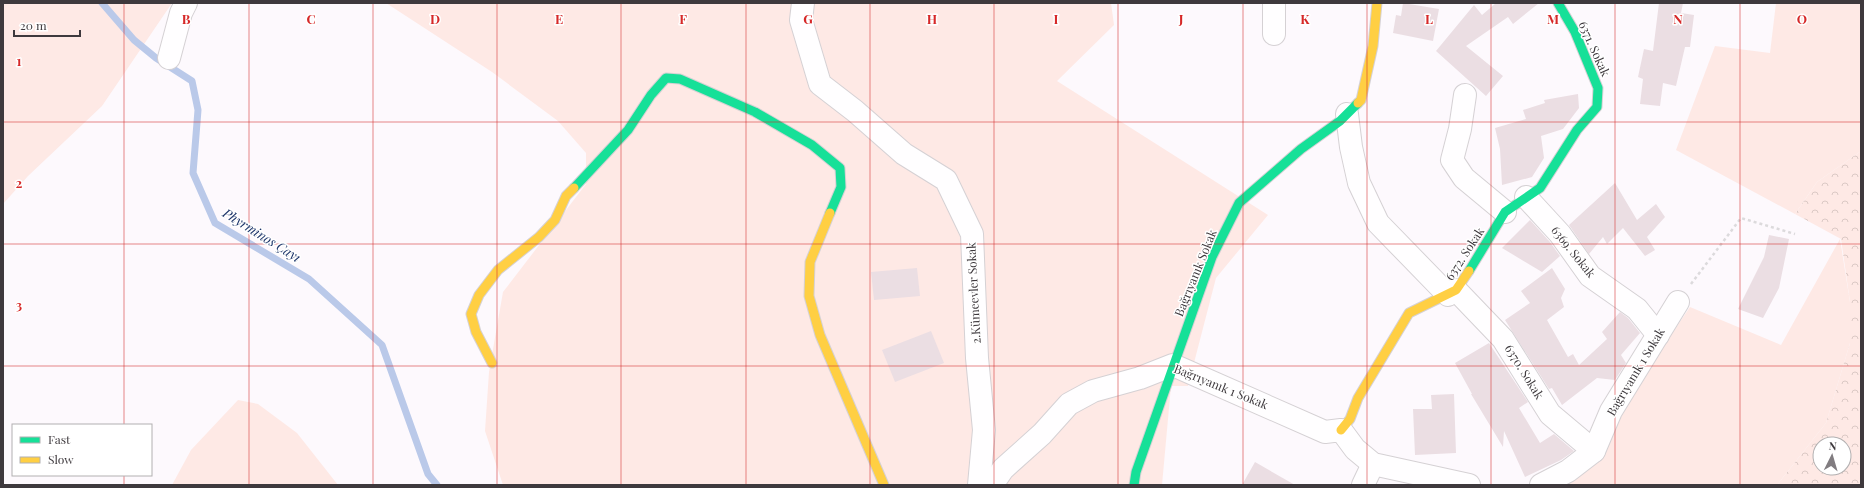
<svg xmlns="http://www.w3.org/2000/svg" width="1864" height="488" viewBox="0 0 1864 488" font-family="'Playfair Display',serif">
<defs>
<pattern id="forest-crowns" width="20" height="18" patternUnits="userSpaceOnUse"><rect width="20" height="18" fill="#fee9e5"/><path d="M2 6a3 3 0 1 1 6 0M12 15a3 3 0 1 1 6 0" fill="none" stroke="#dbc9c5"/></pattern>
</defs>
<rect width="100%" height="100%" fill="#fdf9fd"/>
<g fill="#fee9e5">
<path d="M3,3H172L102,106L28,176L3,204Z"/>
<path d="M386,3H1111L1114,25L1057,81L1268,215L1216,278L1188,386H1171L1162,485H503L485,431L489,372L503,292L586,184V153L558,121L492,72Z"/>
<path d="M1776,3H1861V151L1817,182L1795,214L1676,150L1715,46L1770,53Z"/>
<path d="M1840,239L1850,302V343L1826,423L1777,485H1556L1599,441L1690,307L1781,345Z"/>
<path d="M238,400L258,404L297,433L338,485H172L191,450Z"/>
</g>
<path fill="url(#forest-crowns)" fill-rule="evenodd" d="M1861,151V485H1777L1826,423L1850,343V302L1841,239L1795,214L1817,182ZM1820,444H1844V468H1820Z"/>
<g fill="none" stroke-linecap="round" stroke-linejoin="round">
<path stroke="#bac9e9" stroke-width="7" d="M102,3L134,40L156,58L192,81L198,110L193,173L215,223L309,279L382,345L428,474L437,485"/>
</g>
<g fill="#ebdee3">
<path d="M1403,3L1439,9L1433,41L1393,33L1396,15L1401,16Z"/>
<path d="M1496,3H1539L1513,24L1508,17L1466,46L1503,76L1486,96L1436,51L1474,5L1482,15Z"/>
<path d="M1659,3H1683L1681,13L1694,15L1690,47H1685L1676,86L1663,83L1660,106L1640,104L1643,79L1638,77L1644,49L1653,51Z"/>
<path d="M1578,94L1579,108L1563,129L1541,136L1544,158L1532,177L1502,185L1500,149L1495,128L1526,119L1523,110L1545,103L1544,100Z"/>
<path d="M1615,183L1637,220L1656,204L1665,217L1647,237L1655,250L1645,256L1623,228L1607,244L1603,237L1589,254L1569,225Z"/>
<path d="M1530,220L1550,242L1560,256L1542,272L1502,248Z"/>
<path d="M1769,235L1789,239L1779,288L1763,318L1738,309L1764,257Z"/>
<path d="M917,268L920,296L874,300L871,272Z"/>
<path d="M1552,268L1565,289L1561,298L1564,307L1547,320L1568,357L1573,354L1579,365L1607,339L1602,332L1620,312L1628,318L1640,333L1621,355L1626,363L1615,380L1597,378L1562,405L1552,388L1549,389L1505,320L1530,303L1521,291Z"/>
<path d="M931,331L944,363L895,382L882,350Z"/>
<path d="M1489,343L1528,402L1519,408L1540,443L1554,434L1574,451L1561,460L1525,477L1504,431L1503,447L1471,394H1472L1455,363Z"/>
<path d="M1454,394L1456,453L1415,455L1413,409H1432L1431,395Z"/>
<path d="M1255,462L1295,485H1242Z"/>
</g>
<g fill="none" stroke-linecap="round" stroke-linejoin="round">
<defs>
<g id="street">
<path d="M803,3L801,20L820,84L855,111L904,154L946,180L972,234L977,358L984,430L979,485"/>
<path d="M1274,3V34"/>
<path d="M169,58L181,13L186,3"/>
<path d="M1465,95L1460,129L1452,160L1464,178L1505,212"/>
<path d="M1347,114L1351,147L1359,183L1378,223L1448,295"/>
<path d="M1526,197L1560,234L1590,276L1637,309L1658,335"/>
<path d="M1456,290L1503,339L1550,414L1594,451"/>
<path d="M992,485L1003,469L1042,434L1069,404L1093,391L1140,378L1173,365L1325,432L1341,430L1355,449L1373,464L1469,485"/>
<path d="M1363,485L1373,464"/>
<path d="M1541,485L1568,471L1594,451L1611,411L1678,302"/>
</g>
<g id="fast">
<path d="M574,188L628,130L651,95L666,78L680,79L755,112L812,145L840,168L841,187L830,213"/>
<path d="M1469,271L1505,212L1540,188L1577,130L1597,107L1598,88L1575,32L1558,3"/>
<path d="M1134,485L1136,472L1212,257L1239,203L1301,149L1340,121L1358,103"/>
</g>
<g id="slow">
<path d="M1358,103L1361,100L1373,46L1377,3"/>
<path d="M830,213L810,262L809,296L820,335L884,485"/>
<path d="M492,363L476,332L471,314L479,295L498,270L539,237L555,220L566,196L574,188"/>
<path d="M1341,430L1350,419L1358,398L1409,313L1456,290L1469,271"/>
</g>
</defs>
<use href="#street" stroke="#d5d1d4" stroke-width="24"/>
<use href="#fast" stroke="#d5d1d4" stroke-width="11"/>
<use href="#slow" stroke="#d5d1d4" stroke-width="11"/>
<path stroke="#dcdadc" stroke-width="2.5" stroke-dasharray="3 3" stroke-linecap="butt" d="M1691,284L1741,218L1795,234"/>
<use href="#street" stroke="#fffeff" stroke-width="22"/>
<use href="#fast" stroke="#16e098" stroke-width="9"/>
<use href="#slow" stroke="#ffcf43" stroke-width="9"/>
</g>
<path fill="none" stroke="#d62828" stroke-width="1" stroke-opacity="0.55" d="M124,3V425M249,3V485M373,3V485M497,3V485M621,3V485M746,3V485M870,3V485M994,3V485M1118,3V485M1243,3V485M1367,3V485M1491,3V485M1615,3V485M1740,3V485M3,122H1861M3,244H1861M3,366H1861M124,475V485"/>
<g text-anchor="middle" stroke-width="3" stroke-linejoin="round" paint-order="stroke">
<g font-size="12" fill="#3e393d" stroke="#fff">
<text transform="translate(1594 49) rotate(66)" y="4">6371. Sokak</text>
<text transform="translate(1573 252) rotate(51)" y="4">6369. Sokak</text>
<text transform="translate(1465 254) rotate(-57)" y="4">6372. Sokak</text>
<text transform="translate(1196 273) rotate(-68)" y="4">Bağrıyanık Sokak</text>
<text transform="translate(974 293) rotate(-93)" y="4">2.Kümeevler Sokak</text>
<text transform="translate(1524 372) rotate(58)" y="4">6370. Sokak</text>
<text transform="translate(1636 372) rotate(-59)" y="4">Bağrıyanık 1 Sokak</text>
<text transform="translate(1221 387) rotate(22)" y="4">Bağrıyanık 1 Sokak</text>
</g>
<g font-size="13" font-style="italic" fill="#1d356a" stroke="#fff">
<text transform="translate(262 235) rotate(32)" y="5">Phyrminos Çayı</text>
</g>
</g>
<g font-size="13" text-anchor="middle" font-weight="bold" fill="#d62828" stroke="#fff" stroke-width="3" stroke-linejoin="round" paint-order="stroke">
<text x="186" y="24">B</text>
<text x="311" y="24">C</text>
<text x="435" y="24">D</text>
<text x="559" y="24">E</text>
<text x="683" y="24">F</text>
<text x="808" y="24">G</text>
<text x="932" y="24">H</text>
<text x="1056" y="24">I</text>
<text x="1181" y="24">J</text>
<text x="1305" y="24">K</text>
<text x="1429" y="24">L</text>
<text x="1553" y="24">M</text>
<text x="1678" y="24">N</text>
<text x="1802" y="24">O</text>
<text x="19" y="66">1</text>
<text x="19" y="188">2</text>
<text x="19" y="310">3</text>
</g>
<rect width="1864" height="488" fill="none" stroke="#3e393d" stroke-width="8"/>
<rect x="12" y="424" width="140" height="52" fill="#ffffff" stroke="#b2b0b1"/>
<rect x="20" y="437" width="20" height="6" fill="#16e098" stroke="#b2b0b1"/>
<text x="48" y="444" font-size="12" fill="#3e393d">Fast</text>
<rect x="20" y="457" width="20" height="6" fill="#ffcf43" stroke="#b2b0b1"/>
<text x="48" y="464" font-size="12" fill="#3e393d">Slow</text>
<g transform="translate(1832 456) rotate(5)"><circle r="19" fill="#ffffff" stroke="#b2b0b1"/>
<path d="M0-3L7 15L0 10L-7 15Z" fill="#817c80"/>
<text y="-6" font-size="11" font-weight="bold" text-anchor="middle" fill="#3e393d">N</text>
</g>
<path d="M14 30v6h66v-6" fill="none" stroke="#3e393d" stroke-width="2"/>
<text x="20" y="30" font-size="12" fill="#3e393d" stroke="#ffffff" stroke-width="3" paint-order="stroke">20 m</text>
</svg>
